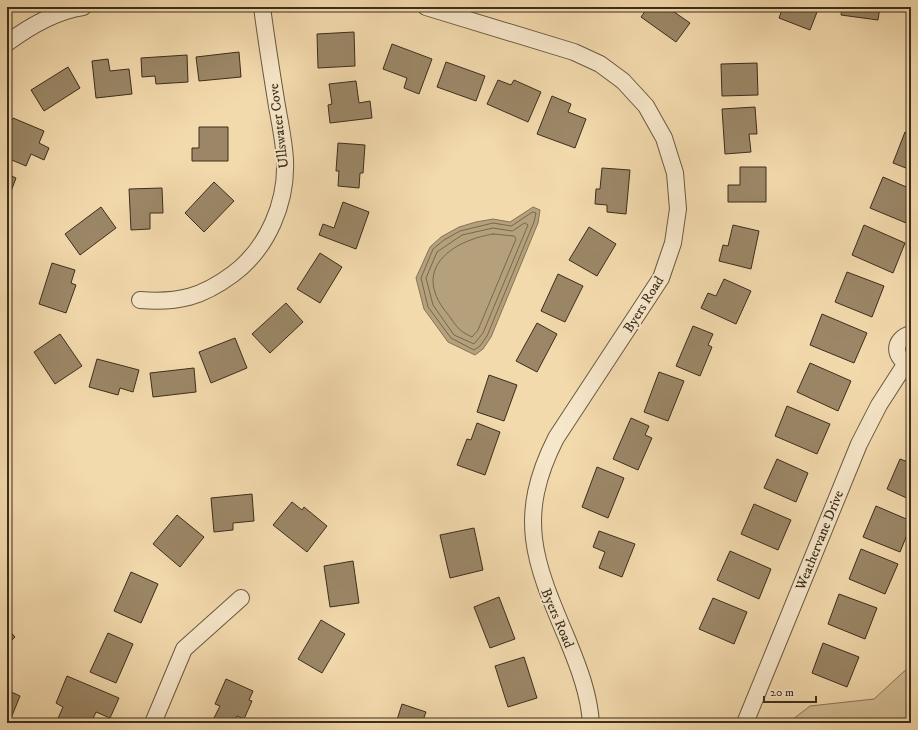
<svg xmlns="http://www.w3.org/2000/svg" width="918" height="730" viewBox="0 0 918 730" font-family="'IM FELL DW Pica',serif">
<rect width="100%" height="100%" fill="#f3daad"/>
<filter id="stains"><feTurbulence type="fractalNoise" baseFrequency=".005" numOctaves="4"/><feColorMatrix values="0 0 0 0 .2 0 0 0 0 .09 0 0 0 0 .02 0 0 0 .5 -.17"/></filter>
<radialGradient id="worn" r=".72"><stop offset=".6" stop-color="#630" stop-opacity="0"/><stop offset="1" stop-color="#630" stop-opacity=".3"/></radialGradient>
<path fill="#d4bd94" stroke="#887658" d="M911,665V723H788L810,706L874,699Z"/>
<path fill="#b5a07c" stroke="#857256" d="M533,207L540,210L538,223L491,337L483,349L475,355L448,342L424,309L416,278L430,247L441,237L459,227L476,222L493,219L510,222Z"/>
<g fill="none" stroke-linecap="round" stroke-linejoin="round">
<g stroke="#78674c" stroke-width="1">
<path d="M533,212L536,213L534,222L487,336L480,346L474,350L451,338L428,307L421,278L433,249L444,240L460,231L493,223L511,226Z"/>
<path d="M525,223L528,225L483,333L474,344L454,335L433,305L426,278L437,252L462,235L493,228L512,231Z"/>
<path d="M493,234L514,236L516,239L478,330L472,337C456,330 456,324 446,312C412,269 451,241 493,234Z"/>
</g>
</g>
<g fill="#9b8767" stroke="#3c2e1c">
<path d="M648,7H667L690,23L676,42L641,17Z"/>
<path d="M783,7H819L810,30L779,18Z"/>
<path d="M842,7H880L878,20L841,15Z"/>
<path d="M354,32L355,66L318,68L317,34Z"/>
<path d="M392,44L432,59L419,94L404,88L407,78L383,69Z"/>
<path d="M239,52L241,77L199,81L196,57Z"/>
<path d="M187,55L188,82L156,84L155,76L142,77L141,58Z"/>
<path d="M108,59L110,71L129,69L132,94L96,98L92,61Z"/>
<path d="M446,62L485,76L476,101L437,87Z"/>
<path d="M757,63L758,95L722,96L721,64Z"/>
<path d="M68,67L80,88L44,111L31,90Z"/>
<path d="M498,80L511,85L514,80L541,92L528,122L487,104Z"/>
<path d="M356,81L359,103L370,101L372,118L330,123L328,105L332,104L329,84Z"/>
<path d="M552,96L571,104L568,112L586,119L575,148L537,134Z"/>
<path d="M755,107L757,134H749L751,152L725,154L722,109Z"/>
<path d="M13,118L44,131L39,143L49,148L44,160L31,154L26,166L7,158V131Z"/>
<path d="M199,127H228V161H192V148H199Z"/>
<path d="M905,132L911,134V170L893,163Z"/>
<path d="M338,143L365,145L363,173H360L359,188L338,186L339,171H336Z"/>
<path d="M740,167H766V202H728V185H740Z"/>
<path d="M602,168L630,170L626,214L607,212V205L595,204L596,189H600Z"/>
<path d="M7,174L16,178L7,202Z"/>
<path d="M883,177L911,189V225L870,208Z"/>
<path d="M214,182L234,201L204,232L185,213Z"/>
<path d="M162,188L163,213H150V229L131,230L129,189Z"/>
<path d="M343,202L369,212L356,249L319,235L323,224L334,228Z"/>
<path d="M101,207L116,228L80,255L65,234Z"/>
<path d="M733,225L759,231L751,269L719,261L723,245L728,246Z"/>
<path d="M864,225L905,243L893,273L852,255Z"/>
<path d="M589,227L616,244L597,276L569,260Z"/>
<path d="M320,253L342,267L320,303L297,289Z"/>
<path d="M52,263L75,270L71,283L76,285L66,313L39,304Z"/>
<path d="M847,272L884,286L872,317L835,302Z"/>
<path d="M558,274L583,286L565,322L541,311Z"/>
<path d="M724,279L751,291L736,324L701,308L708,293L716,296Z"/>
<path d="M286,303L303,322L270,353L252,334Z"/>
<path d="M822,314L867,333L854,363L810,345Z"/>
<path d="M537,323L557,334L537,372L516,361Z"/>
<path d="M693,326L713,334L708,345L712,347L700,376L676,366Z"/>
<path d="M60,334L82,366L55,384L34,352Z"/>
<path d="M235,338L247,368L211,383L199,352Z"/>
<path d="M97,359L139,370L133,392L120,388L118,395L89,387Z"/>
<path d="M810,363L851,381L838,411L797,392Z"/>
<path d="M194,368L196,392L153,397L150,373Z"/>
<path d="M659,372L684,381L668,421L644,412Z"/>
<path d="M489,375L517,385L504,421L477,412Z"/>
<path d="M787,406L830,424L817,454L775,436Z"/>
<path d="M631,418L649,426L645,435L652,438L638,470L613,459Z"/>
<path d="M477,423L500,432L485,475L457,465L467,439L471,440Z"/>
<path d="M777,459L808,473L796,502L764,488Z"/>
<path d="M900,459L911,463V500L887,489Z"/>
<path d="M597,467L624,478L608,518L582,507Z"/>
<path d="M252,494L254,521L233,523V530L214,532L211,498Z"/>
<path d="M292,502L302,510L304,507L327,526L307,552L273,525Z"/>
<path d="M754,504L791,520L778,550L741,534Z"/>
<path d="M876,506L911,521V525L900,552L863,537Z"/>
<path d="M177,515L204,537L180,567L153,544Z"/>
<path d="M474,528L483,570L450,578L440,535Z"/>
<path d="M599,531L635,544L622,577L599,568L605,552L593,547Z"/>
<path d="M861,549L898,564L885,594L849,579Z"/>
<path d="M730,551L771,569L759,599L717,580Z"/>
<path d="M353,561L359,603L330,607L324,566Z"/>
<path d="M131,572L158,584L141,623L114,611Z"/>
<path d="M839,594L877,608L865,639L828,624Z"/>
<path d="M499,597L515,639L490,648L474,607Z"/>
<path d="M713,598L747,612L734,644L699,629Z"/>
<path d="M321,620L345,634L322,673L298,659Z"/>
<path d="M7,628L15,637L7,645Z"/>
<path d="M108,633L133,644L116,683L90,672Z"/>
<path d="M823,643L859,657L847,687L812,673Z"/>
<path d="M524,657L537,698L508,707L495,666Z"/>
<path d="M67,676L119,698L110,718L96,712L91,723H56L63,707L56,703Z"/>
<path d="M226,679L253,691L249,700L252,701L244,719L237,716L234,723H214L212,722L220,706L215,704Z"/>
<path d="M7,690L20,696L9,723H7Z"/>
<path d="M402,704L426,712L422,723H396Z"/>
</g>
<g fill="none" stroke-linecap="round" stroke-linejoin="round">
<defs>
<g id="minor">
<path d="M426,7L574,52L600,64L623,81L646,106L664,138L675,173L678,209L673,243L661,278L556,438C515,519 535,563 568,641C579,668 589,694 591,723"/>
<path d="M7,43C30,26 55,11 83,7"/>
<path d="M140,300C179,303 202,297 233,274C268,248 287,202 285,160C284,140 279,119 276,100C271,69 266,38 262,7"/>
<path d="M911,334C892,339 893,359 911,365"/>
<path d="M153,723L184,649L241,598"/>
<path d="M745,723L859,444L879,405L906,363"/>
</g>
</defs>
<use href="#minor" stroke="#6a5940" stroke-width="18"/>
<use href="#minor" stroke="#f7e7ca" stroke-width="16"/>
</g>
<g text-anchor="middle" stroke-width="4" stroke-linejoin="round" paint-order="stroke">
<g font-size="14" fill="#3c2e1c" stroke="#f7e7ca">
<text transform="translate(278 126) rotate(-97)" y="5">Ullswater Cove</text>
<text transform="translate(643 304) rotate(-58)" y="5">Byers Road</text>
<text transform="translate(819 540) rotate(-68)" y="5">Weathervane Drive</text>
<text transform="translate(558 618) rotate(67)" y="5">Byers Road</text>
</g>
</g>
<rect width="918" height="730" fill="none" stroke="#f3daad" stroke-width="24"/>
<rect x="8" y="8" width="902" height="714" fill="none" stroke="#3c2e1c" stroke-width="2"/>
<rect x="12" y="12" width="894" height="706" fill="none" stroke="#3c2e1c"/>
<path d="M764 696v6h52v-6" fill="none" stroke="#3c2e1c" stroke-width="2"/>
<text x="770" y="696" font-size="12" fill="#3c2e1c" stroke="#f7e7ca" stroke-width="3" paint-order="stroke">20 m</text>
<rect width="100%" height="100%" filter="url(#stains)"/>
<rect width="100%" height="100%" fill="url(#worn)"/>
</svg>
